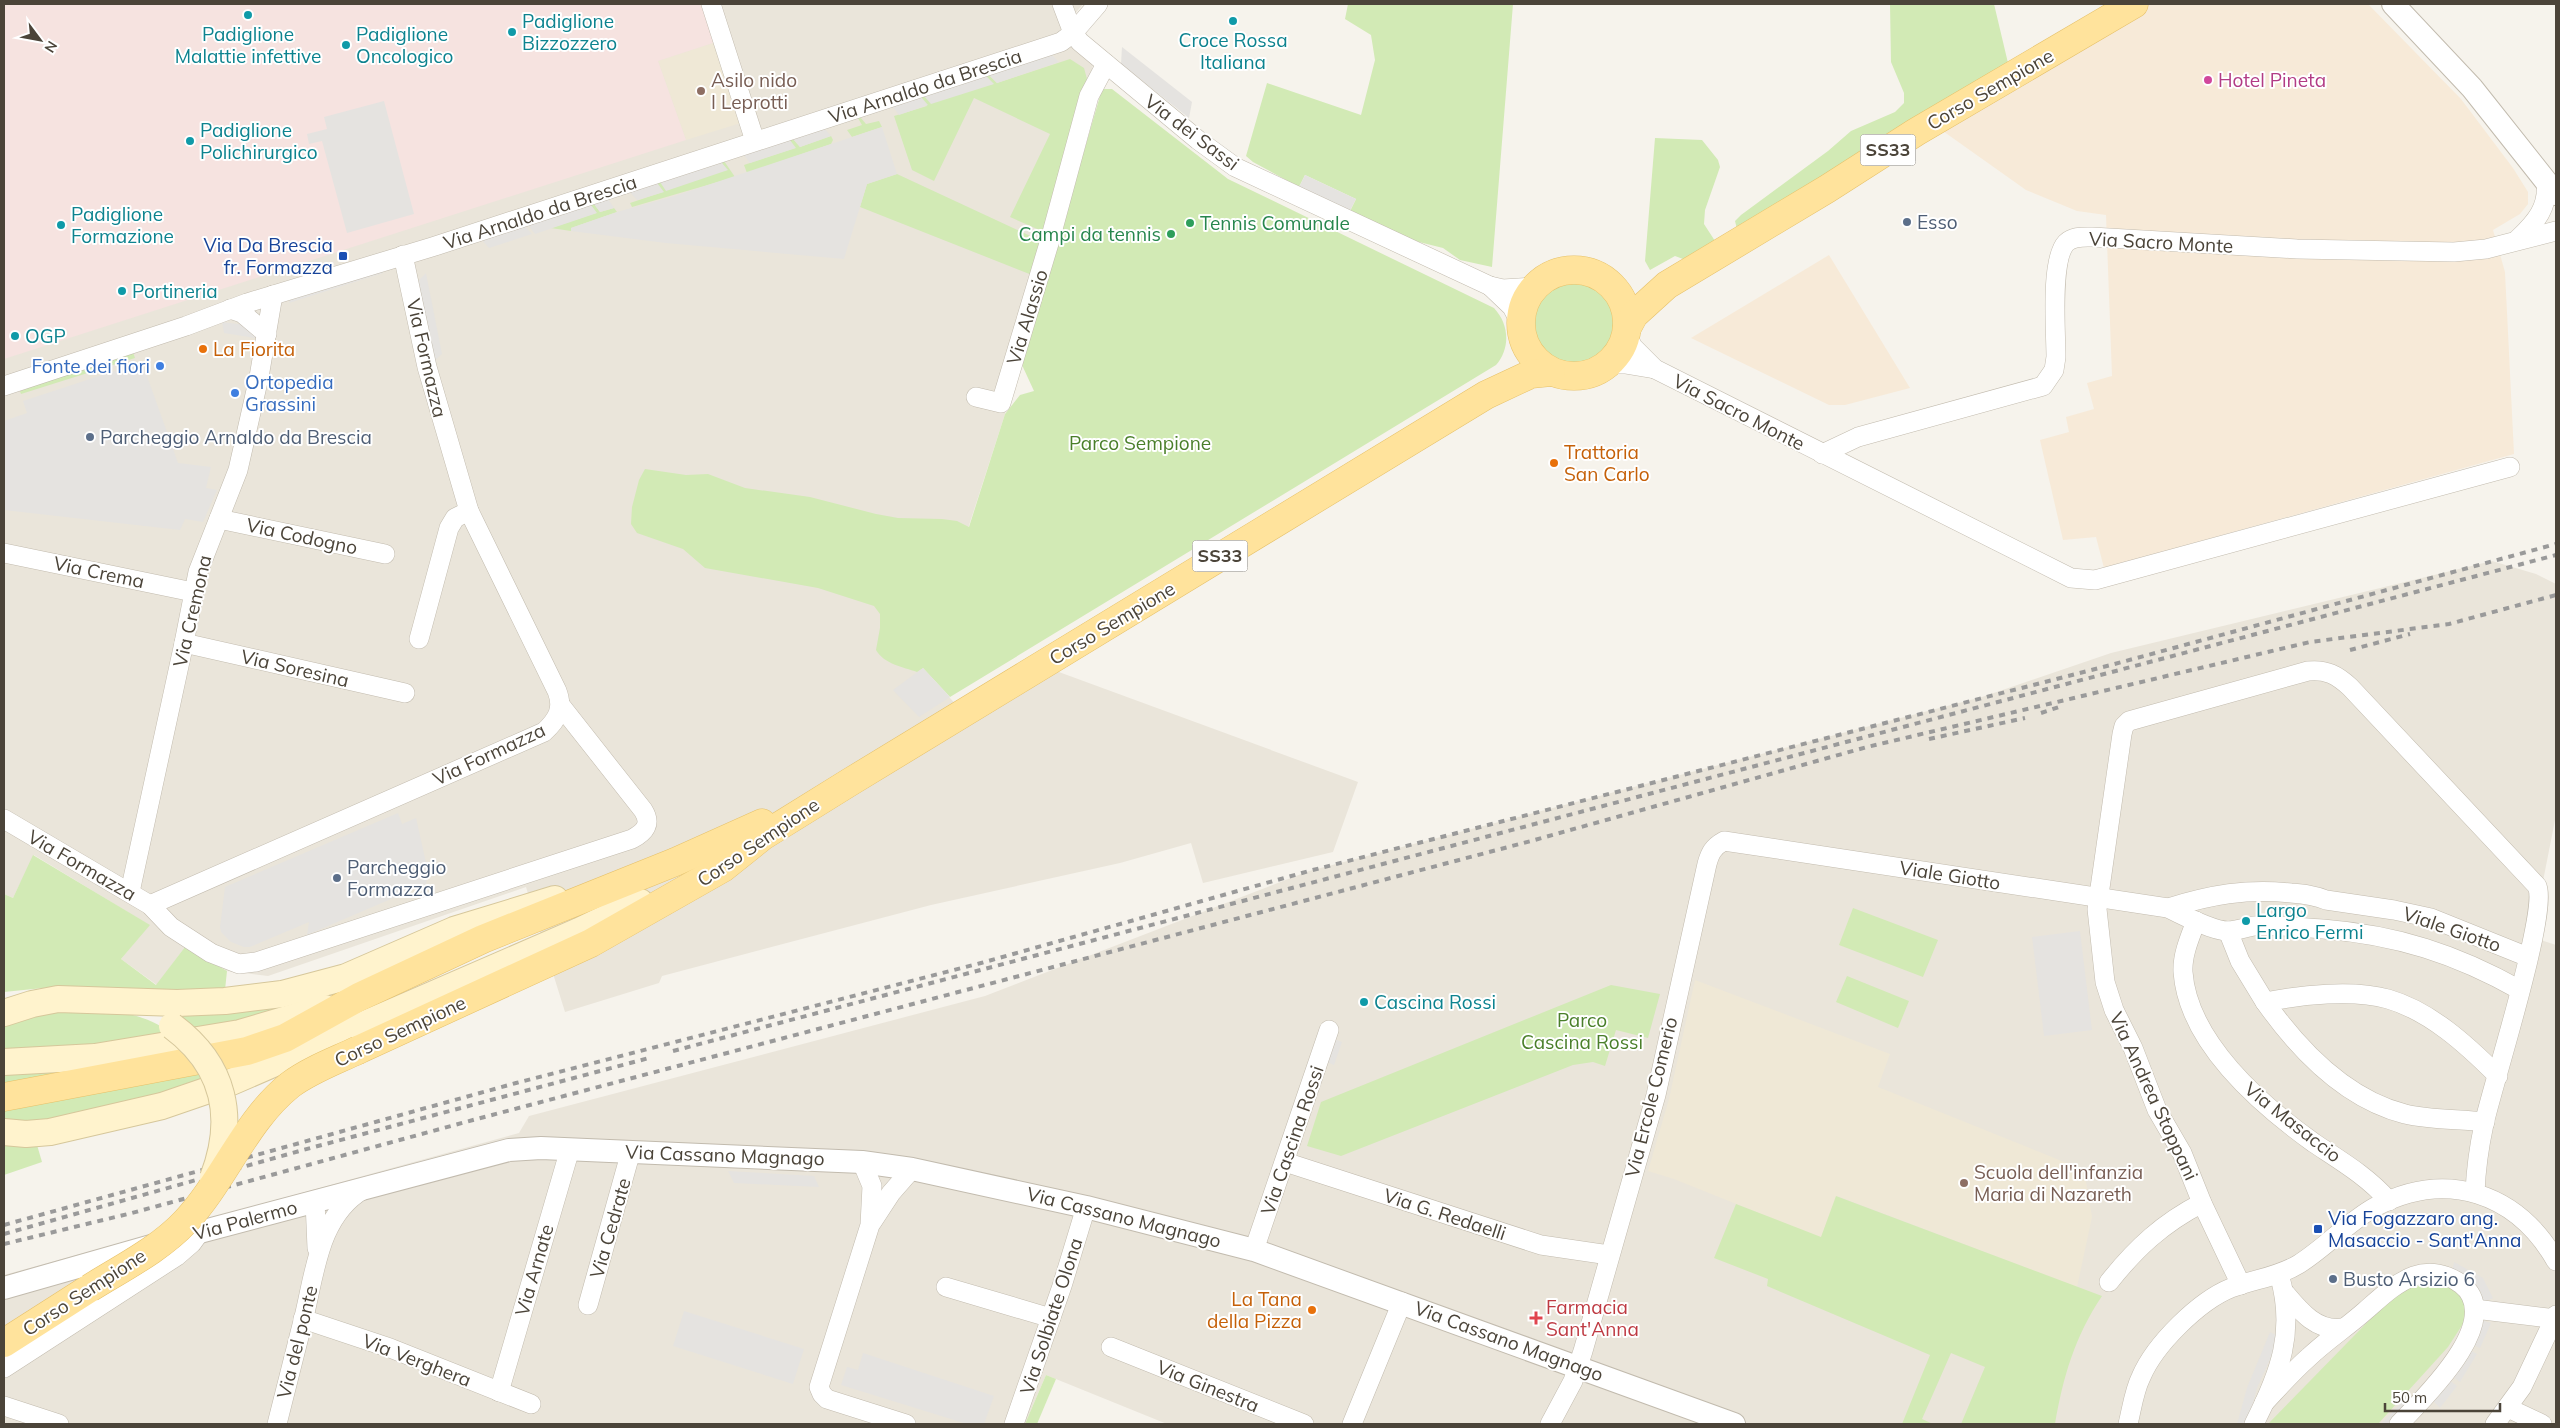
<svg xmlns="http://www.w3.org/2000/svg" width="2560" height="1428" viewBox="0 0 2560 1428" font-family="Mulish,sans-serif">
<rect width="100%" height="100%" fill="#f6f3ec"/>
<g fill="#eae5da">
<path d="M4,4H1083L1063,28L1093,65L1005,414L923,668L968,718L1048,668L1358,782L1333,852L1203,883L1191,843L1120,863L931,905L662,976L659,983L565,1012L526,887L268,976L227,971L185,947L157,985L121,959L149,925L34,855L13,898L4,894Z"/>
<path d="M2492,561L2536,574L2556,584V815L2532,937L2556,945V1424H1167L1046,1375L1025,1424H4V1275L519,1133L529,1116L985,996L1309,871L1982,697L2111,653Z"/>
</g>
<g fill="#f7ead8">
<path d="M2149,4H2368L2461,99L2513,168L2528,192V204L2520,214L2493,230L2505,272L2514,454L2104,568L2096,537L2063,540L2040,440L2069,432L2066,417L2094,409L2087,383L2112,376L2106,215L2077,211L2026,190L1940,129Z"/>
<path d="M1829,255L1910,388L1845,405H1829L1691,338Z"/>
</g>
<g fill="#efe8d6">
<path d="M716,42L744,122L686,140L658,61Z"/>
<path d="M1695,980L1890,1054L1878,1087L2084,1170L2092,1217L2077,1287L1837,1196L1821,1238L1674,1179L1648,1171L1669,1099Z"/>
</g>
<path fill="#f6e3e0" d="M4,4H703L716,42L658,61L686,140L4,359Z"/>
<g fill="#d2eab5">
<path d="M1348,4H1513L1492,267L1460,260L1443,248L1415,241L1350,211L1356,199L1305,175L1299,187L1253,162L1246,156L1267,83L1361,115L1375,60L1371,35L1345,19Z"/>
<path d="M1890,4H1994L2008,63L1737,229L1735,221L1741,215L1828,151L1851,131L1895,112L1904,103V93L1891,62Z"/>
<path d="M1070,59L1084,68L1087,79L1044,232L1010,217L1050,134L974,98L934,181L912,170L894,116L927,106L921,97L993,84L986,76L989,75L997,83Z"/>
<path d="M1102,89H1112L1228,179L1494,308C1510,325 1510,349 1496,365L950,697L923,668L917,672C903,667 884,664 876,650L880,628V614L874,606L818,588L705,568L683,549L637,533L631,524L632,507L639,480L645,469L686,475L708,474L745,488L810,497L876,514L898,518L942,519L957,521L969,527L1005,414L1020,395L1034,391L1022,365Z"/>
<path d="M860,117L866,124L879,121L882,127L852,137L847,130L862,125L858,118Z"/>
<path d="M831,136L833,140L831,144L747,173L744,165L795,148L789,139H793L800,147Z"/>
<path d="M1655,138L1702,140L1718,160L1720,167L1705,210L1704,224L1715,241L1683,259L1675,256L1650,270L1645,261Z"/>
<path d="M724,161L735,177L632,207L630,203L663,192L657,183L727,170L721,162Z"/>
<path d="M897,174L1041,241L1032,275L860,207L867,184Z"/>
<path d="M594,204L600,212L614,208L617,212L571,228V231L551,228L596,213L591,205Z"/>
<circle cx="1574" cy="324" r="45"/>
<path d="M133,352L135,358L21,394L19,389Z"/>
<path d="M33,855L150,925L121,959L156,985L185,947L227,971L225,990L192,992L63,986L4,992V894L13,898Z"/>
<path d="M1853,908L1938,940L1923,977L1839,945Z"/>
<path d="M1847,976L1909,1001L1898,1028L1836,1002Z"/>
<path d="M1611,985L1660,994L1648,1038L1616,1030L1605,1066L1593,1062L1573,1065L1341,1156L1307,1146L1321,1102Z"/>
<path d="M304,992L270,1016L200,1033L172,1010Z"/>
<path d="M49,1009C99,1011 137,1005 178,1038L4,1054V1019Z"/>
<path d="M262,1055L195,1085L38,1123L4,1121V1099Z"/>
<path d="M104,1066L4,1087V1070Z"/>
<path d="M4,1143L37,1145L42,1162L4,1175Z"/>
<path d="M1836,1196L2102,1296C2075,1336 2063,1377 2055,1424H1961L1985,1367L1951,1353L1922,1419L1933,1424H1902L1930,1355L1767,1286L1768,1279L1714,1258L1736,1204L1821,1237Z"/>
<path d="M2427,1278L2461,1291L2468,1316L2448,1347L2378,1424H2268L2391,1298Z"/>
<path d="M1046,1375L1056,1379L1037,1424H1025Z"/>
</g>
<g fill="#e5e3e0">
<path d="M1122,47L1192,102L1189,118L1121,64Z"/>
<path d="M1051,54L1059,62L997,83L989,75Z"/>
<path d="M986,76L994,84L931,104L924,96Z"/>
<path d="M921,97L928,105L899,115L893,107Z"/>
<path d="M384,101L414,214L347,233L322,141L309,144L307,134L327,129L324,117Z"/>
<path d="M882,127L897,174L867,184L844,259L666,243L571,231V228L617,212L672,197Z"/>
<path d="M824,128L831,136L800,147L793,139Z"/>
<path d="M789,139L796,148L750,163L744,155Z"/>
<path d="M721,162L728,170L666,191L660,182Z"/>
<path d="M1305,175L1356,199L1350,211L1299,187Z"/>
<path d="M657,183L664,192L637,200L630,192Z"/>
<path d="M608,199L614,208L600,212L594,204Z"/>
<path d="M591,205L597,213L535,234L528,225Z"/>
<path d="M525,226L532,234L489,248L482,240Z"/>
<path d="M386,264L383,273L289,303L291,294Z"/>
<path d="M426,273L442,354L433,362L417,282Z"/>
<path d="M222,322L253,326L255,338L224,333Z"/>
<path d="M142,362L178,463L211,467L206,488L217,490L203,522L185,519L180,530L4,510V421L27,413L23,401Z"/>
<path d="M923,668L950,697L919,717L893,690Z"/>
<path d="M398,813L402,824L416,818L428,872L426,884L307,935L309,922L250,947H244L231,942L221,932L220,927L225,887Z"/>
<path d="M2080,931L2092,1030L2044,1036L2032,937Z"/>
<path d="M1332,1038L1342,1042L1334,1065L1325,1061Z"/>
<path d="M728,1171L814,1176L819,1187L734,1183Z"/>
<path d="M2454,1262L2483,1278L2493,1298L2484,1302L2473,1284L2452,1272Z"/>
<path d="M684,1311L804,1349L793,1384L673,1346Z"/>
<path d="M2481,1320L2491,1323L2480,1348L2471,1344Z"/>
<path d="M2270,1332L2280,1337L2257,1388L2248,1424H2237L2247,1388Z"/>
<path d="M2468,1349L2477,1354L2460,1382L2452,1376Z"/>
<path d="M863,1353L994,1396L984,1424H967L841,1385L847,1367L858,1370Z"/>
<path d="M2449,1380L2457,1386L2440,1408L2433,1401Z"/>
<path d="M2407,1397L2411,1400L2387,1424H2381Z"/>
</g>
<g fill="none" stroke-linecap="round" stroke-linejoin="round">
<defs>
<g id="minor">
<path d="M711,4L755,141"/>
<path d="M1062,4L1073,33L1080,42L1198,140L1235,167L1490,286L1503,289L1534,287"/>
<path d="M2518,239C2536,222 2549,207 2546,181"/>
<path d="M1490,286L1512,307L1520,322"/>
<path d="M230,309L242,313L267,334"/>
<path d="M1626,334L1633,347L1655,369L2071,578L2095,580L2510,467"/>
<path d="M1608,364H1625L1655,369"/>
<path d="M4,386L186,326L247,303L432,247L1061,42L1073,33L1098,4"/>
<path d="M976,397L1001,403L1050,240L1089,96L1106,64"/>
<path d="M1822,454L1858,437L2043,386L2054,370L2056,357C2056,333 2050,260 2066,243C2073,236 2083,237 2092,237L2297,249L2454,252L2486,249L2556,231"/>
<path d="M219,519L385,554"/>
<path d="M4,553L193,592"/>
<path d="M419,639L449,528L455,518L469,511"/>
<path d="M184,643L405,693"/>
<path d="M4,819L150,905L171,927L211,953L239,964L256,962L632,839C645,832 652,824 643,810L561,706"/>
<path d="M130,892L184,643L198,572L238,470L259,377L273,295"/>
<path d="M150,905L544,732C557,720 564,709 557,691L469,511L427,367L403,255"/>
<path d="M2168,908C2210,895 2247,888 2291,893C2303,894 2315,895 2326,900L2394,910L2431,918L2528,957"/>
<path d="M2196,921C2190,937 2182,955 2183,972C2188,1042 2261,1105 2314,1143C2341,1161 2367,1176 2389,1201"/>
<path d="M2228,931L2240,961L2265,1002"/>
<path d="M2485,1122C2458,1119 2431,1120 2405,1114C2346,1099 2299,1050 2265,1002C2301,995 2353,989 2388,999C2430,1011 2467,1045 2498,1076"/>
<path d="M862,1162L872,1186L870,1225L819,1387L822,1394L827,1399L906,1424"/>
<path d="M1285,1162L1541,1245L1609,1255"/>
<path d="M315,1201L317,1248"/>
<path d="M872,1222L891,1193L912,1169"/>
<path d="M1254,1250L1329,1030"/>
<path d="M2109,1282C2136,1248 2163,1223 2202,1203"/>
<path d="M2241,1285L2202,1203L2182,1153L2157,1110L2133,1048L2114,1010L2105,982L2097,909L2122,734L2124,726L2129,721L2308,671C2326,669 2337,675 2350,687L2537,886C2549,910 2492,1087 2484,1124C2479,1147 2476,1169 2475,1192"/>
<path d="M946,1287L1051,1318"/>
<path d="M2285,1293C2300,1311 2317,1332 2343,1328"/>
<path d="M588,1305L631,1151"/>
<path d="M2475,1309L2556,1319"/>
<path d="M303,1319L390,1348L531,1404"/>
<path d="M1111,1347L1304,1424"/>
<path d="M4,1368L177,1256L192,1243L200,1232"/>
<path d="M499,1392L570,1149"/>
<path d="M2264,1403C2279,1387 2293,1371 2309,1357C2327,1340 2347,1327 2365,1311C2380,1298 2395,1283 2414,1276C2430,1270 2447,1274 2461,1284C2507,1319 2424,1398 2399,1424"/>
<path d="M4,1406L59,1424"/>
<path d="M2508,1408L2542,1424"/>
<path d="M277,1424C286,1388 295,1352 304,1317C315,1272 319,1215 364,1189"/>
<path d="M1014,1424L1062,1286L1086,1207"/>
<path d="M1352,1424L1402,1302"/>
<path d="M1550,1424L1573,1381L1583,1351L1656,1095L1707,864C1710,853 1713,847 1724,841L2168,908C2182,915 2213,931 2228,931C2237,931 2246,927 2254,926C2276,924 2301,928 2323,929C2397,935 2456,954 2520,990"/>
<path d="M2128,1424C2132,1408 2134,1391 2141,1377C2155,1344 2199,1301 2231,1288C2254,1279 2278,1277 2299,1264C2326,1247 2348,1222 2375,1207C2447,1169 2517,1193 2556,1261"/>
<path d="M2254,1424C2280,1373 2296,1331 2279,1274"/>
<path d="M2495,1424L2522,1387L2556,1315"/>
</g>
<g id="tertiary">
<path d="M2393,4L2472,88L2556,194"/>
<path d="M4,1288L200,1232L509,1150L541,1148L862,1162L912,1169L1086,1207L1254,1250L1734,1424"/>
</g>
<g id="secondary">
<path d="M4,1013L32,1004L58,999L177,1003L225,1001L282,994L346,977L454,930L555,899"/>
<path d="M4,1062L95,1057L240,1033L325,1008"/>
<path d="M4,1132L26,1134L50,1132L162,1106L229,1083L579,931L640,902"/>
</g>
<g id="primary">
<circle cx="1574" cy="323" r="53"/>
<path d="M1627,328L1634,315L1667,285L1827,189L1916,132L2134,4"/>
<path d="M358,1050L591,943L723,868L763,836L850,782L1486,395L1531,374L1551,372"/>
<path d="M4,1097L247,1051L285,1038L359,997L483,939L675,862L762,823"/>
<path d="M4,1343L90,1288"/>
</g>
</defs>
<use href="#minor" stroke="#c2bbae" stroke-width="20"/>
<use href="#tertiary" stroke="#c2bbae" stroke-width="24"/>
<use href="#secondary" stroke="#d6c79b" stroke-width="28"/>
<use href="#primary" stroke="#e6c16a" stroke-width="29"/>
<use href="#minor" stroke="#fff" stroke-width="19"/>
<use href="#tertiary" stroke="#fff" stroke-width="22"/>
<use href="#secondary" stroke="#fff3cd" stroke-width="26"/>
<use href="#primary" stroke="#ffe39c" stroke-width="28"/>
<g stroke="#9a9a9a" stroke-width="4" stroke-dasharray="6 6" stroke-linecap="butt">
<path d="M2350,650L2410,634"/>
<path d="M2041,713L2059,707"/>
<path d="M1929,739L2025,718"/>
<path d="M673,1051L2556,555"/>
<path d="M4,1225L516,1083L981,963L1309,871L2111,665L2556,544"/>
<path d="M4,1234L303,1150L649,1058"/>
<path d="M4,1244L132,1213L473,1120L1531,841L1867,747L2310,642L2449,624L2556,595"/>
</g>
<defs>
<path id="secondary-bridge" d="M172,1026C225,1065 236,1118 213,1178"/>
<path id="primary-bridge" d="M90,1288C122,1268 160,1249 186,1221C225,1179 245,1121 290,1085C310,1070 335,1061 358,1050"/>
</defs>
<use href="#secondary-bridge" stroke="#d6c79b" stroke-width="28" stroke-linecap="butt"/>
<use href="#primary-bridge" stroke="#e6c16a" stroke-width="29" stroke-linecap="butt"/>
<use href="#secondary-bridge" stroke="#fff3cd" stroke-width="26"/>
<use href="#primary-bridge" stroke="#ffe39c" stroke-width="28"/>
</g>
<g fill="#0f9aa8" stroke="#fff" stroke-width="2">
<circle cx="248" cy="15" r="5"/>
<circle cx="1233" cy="21" r="5"/>
<circle cx="512" cy="32" r="5"/>
<circle cx="346" cy="45" r="5"/>
<circle cx="190" cy="141" r="5"/>
<circle cx="61" cy="225" r="5"/>
<circle cx="122" cy="291" r="5"/>
<circle cx="15" cy="336" r="5"/>
<circle cx="2246" cy="921" r="5"/>
<circle cx="1364" cy="1002" r="5"/>
</g>
<circle fill="#d1479c" stroke="#fff" stroke-width="2" cx="2208" cy="80" r="5"/>
<g fill="#8d6e63" stroke="#fff" stroke-width="2">
<circle cx="701" cy="91" r="5"/>
<circle cx="1964" cy="1183" r="5"/>
</g>
<g fill="#5c6f8a" stroke="#fff" stroke-width="2">
<circle cx="1907" cy="222" r="5"/>
<circle cx="90" cy="437" r="5"/>
<circle cx="337" cy="878" r="5"/>
<circle cx="2333" cy="1279" r="5"/>
</g>
<g fill="#2e9e5b" stroke="#fff" stroke-width="2">
<circle cx="1190" cy="223" r="5"/>
<circle cx="1171" cy="234" r="5"/>
</g>
<g fill="#1a4fb4" stroke="#fff" stroke-width="2">
<rect x="338" y="251" width="10" height="10" rx="2.5"/>
<rect x="2313" y="1224" width="10" height="10" rx="2.5"/>
</g>
<g fill="#e8710a" stroke="#fff" stroke-width="2">
<circle cx="203" cy="349" r="5"/>
<circle cx="1554" cy="463" r="5"/>
<circle cx="1312" cy="1310" r="5"/>
</g>
<g fill="#3f7fe0" stroke="#fff" stroke-width="2">
<circle cx="160" cy="366" r="5"/>
<circle cx="235" cy="393" r="5"/>
</g>
<path fill="#e0444e" stroke="#fff" stroke-width="2" d="M1533.5 1310.5h5v5h5v5h-5v5h-5v-5h-5v-5h5z"/>
<g text-anchor="middle" stroke-width="4" stroke-linejoin="round" paint-order="stroke">
<g fill="#fff" stroke="#817c74" stroke-width="1">
<rect x="1860.5" y="134.5" width="55" height="31" rx="4"/>
<rect x="1192.5" y="540.5" width="55" height="31" rx="4"/>
</g>
<g font-size="18" font-weight="bold" fill="#4b4439">
<text x="1888" y="156">SS33</text>
<text x="1220" y="562">SS33</text>
</g>
<g font-size="19" fill="#0d838f" stroke="#fff" text-anchor="start">
<text x="522" y="28">Padiglione<tspan x="522" dy="22">Bizzozzero</tspan></text>
<text x="248" y="41" text-anchor="middle">Padiglione<tspan x="248" dy="22">Malattie infettive</tspan></text>
<text x="356" y="41">Padiglione<tspan x="356" dy="22">Oncologico</tspan></text>
<text x="1233" y="47" text-anchor="middle">Croce Rossa<tspan x="1233" dy="22">Italiana</tspan></text>
<text x="200" y="137">Padiglione<tspan x="200" dy="22">Polichirurgico</tspan></text>
<text x="71" y="221">Padiglione<tspan x="71" dy="22">Formazione</tspan></text>
<text x="132" y="298">Portineria</text>
<text x="25" y="343">OGP</text>
<text x="2256" y="917">Largo<tspan x="2256" dy="22">Enrico Fermi</tspan></text>
<text x="1374" y="1009">Cascina Rossi</text>
</g>
<g font-size="19" fill="#785e54" stroke="#fff" text-anchor="start">
<text x="711" y="87">Asilo nido<tspan x="711" dy="22">I Leprotti</tspan></text>
<text x="1974" y="1179">Scuola dell'infanzia<tspan x="1974" dy="22">Maria di Nazareth</tspan></text>
</g>
<g font-size="19" fill="#b23c85" stroke="#fff" text-anchor="start">
<text x="2218" y="87">Hotel Pineta</text>
</g>
<g font-size="19" fill="#4b4439" stroke="#fff">
<text transform="translate(925 86) rotate(-18)" y="7">Via Arnaldo da Brescia</text>
<text transform="translate(1990 89) rotate(-30)" y="7">Corso Sempione</text>
<text transform="translate(1192 132) rotate(37)" y="7">Via dei Sassi</text>
<text transform="translate(540 212) rotate(-18)" y="7">Via Arnaldo da Brescia</text>
<text transform="translate(2161 242) rotate(3)" y="7">Via Sacro Monte</text>
<text transform="translate(1027 317) rotate(-73)" y="7">Via Alassio</text>
<text transform="translate(427 358) rotate(77)" y="7">Via Formazza</text>
<text transform="translate(1739 412) rotate(27)" y="7">Via Sacro Monte</text>
<text transform="translate(302 536) rotate(12)" y="7">Via Codogno</text>
<text transform="translate(99 572) rotate(12)" y="7">Via Crema</text>
<text transform="translate(192 611) rotate(-77)" y="7">Via Cremona</text>
<text transform="translate(1112 623) rotate(-31)" y="7">Corso Sempione</text>
<text transform="translate(295 668) rotate(13)" y="7">Via Soresina</text>
<text transform="translate(489 754) rotate(-25)" y="7">Via Formazza</text>
<text transform="translate(758 842) rotate(-34)" y="7">Corso Sempione</text>
<text transform="translate(82 865) rotate(30)" y="7">Via Formazza</text>
<text transform="translate(1950 875) rotate(9)" y="7">Viale Giotto</text>
<text transform="translate(2452 929) rotate(19)" y="7">Viale Giotto</text>
<text transform="translate(400 1031) rotate(-25)" y="7">Corso Sempione</text>
<text transform="translate(2154 1096) rotate(65)" y="7">Via Andrea Stoppani</text>
<text transform="translate(1651 1097) rotate(-76)" y="7">Via Ercole Comerio</text>
<text transform="translate(2293 1122) rotate(38)" y="7">Via Masaccio</text>
<text transform="translate(1292 1140) rotate(-71)" y="7">Via Cascina Rossi</text>
<text transform="translate(725 1155) rotate(2)" y="7">Via Cassano Magnago</text>
<text transform="translate(1445 1214) rotate(18)" y="7">Via G. Redaelli</text>
<text transform="translate(1124 1217) rotate(14)" y="7">Via Cassano Magnago</text>
<text transform="translate(245 1220) rotate(-15)" y="7">Via Palermo</text>
<text transform="translate(610 1228) rotate(-74)" y="7">Via Cedrate</text>
<text transform="translate(534 1270) rotate(-74)" y="7">Via Arnate</text>
<text transform="translate(84 1292) rotate(-33)" y="7">Corso Sempione</text>
<text transform="translate(1051 1316) rotate(-72)" y="7">Via Solbiate Olona</text>
<text transform="translate(1509 1341) rotate(20)" y="7">Via Cassano Magnago</text>
<text transform="translate(297 1342) rotate(-76)" y="7">Via del ponte</text>
<text transform="translate(417 1360) rotate(21)" y="7">Via Verghera</text>
<text transform="translate(1208 1386) rotate(22)" y="7">Via Ginestra</text>
</g>
<g font-size="19" fill="#4e5e75" stroke="#fff" text-anchor="start">
<text x="1917" y="229">Esso</text>
<text x="100" y="444">Parcheggio Arnaldo da Brescia</text>
<text x="347" y="874">Parcheggio<tspan x="347" dy="22">Formazza</tspan></text>
<text x="2343" y="1286">Busto Arsizio 6</text>
</g>
<g font-size="19" fill="#27864d" stroke="#fff" text-anchor="start">
<text x="1200" y="230">Tennis Comunale</text>
<text x="1161" y="241" text-anchor="end">Campi da tennis</text>
</g>
<g font-size="19" fill="#164399" stroke="#fff" text-anchor="end">
<text x="333" y="252">Via Da Brescia<tspan x="333" dy="22">fr. Formazza</tspan></text>
<text x="2328" y="1225" text-anchor="start">Via Fogazzaro ang.<tspan x="2328" dy="22">Masaccio - Sant'Anna</tspan></text>
</g>
<g font-size="19" fill="#c56008" stroke="#fff" text-anchor="start">
<text x="213" y="356">La Fiorita</text>
<text x="1564" y="459">Trattoria<tspan x="1564" dy="22">San Carlo</tspan></text>
<text x="1302" y="1306" text-anchor="end">La Tana<tspan x="1302" dy="22">della Pizza</tspan></text>
</g>
<g font-size="19" fill="#366cbe" stroke="#fff" text-anchor="end">
<text x="150" y="373">Fonte dei fiori</text>
<text x="245" y="389" text-anchor="start">Ortopedia<tspan x="245" dy="22">Grassini</tspan></text>
</g>
<g font-size="19" fill="#4a7f2a" stroke="#fff">
<text x="1140" y="450">Parco Sempione</text>
<text x="1582" y="1027">Parco<tspan x="1582" dy="22">Cascina Rossi</tspan></text>
</g>
<g font-size="19" fill="#be3a42" stroke="#fff" text-anchor="start">
<text x="1546" y="1314">Farmacia<tspan x="1546" dy="22">Sant'Anna</tspan></text>
</g>
</g>
<rect width="2560" height="1428" fill="none" stroke="#4b4439" stroke-width="10"/>
<g transform="translate(40 40) rotate(122)" stroke="#ffffff" stroke-width="4" paint-order="stroke">
<path d="M0-4L9 19L0 12L-9 19Z" fill="#4b4439"/>
<text y="-8" font-size="14" font-weight="bold" text-anchor="middle" fill="#4b4439">N</text>
</g>
<path d="M2385 1403v8h115v-8" fill="none" stroke="#4b4439" stroke-width="2.5"/>
<text x="2392" y="1403" font-size="15" fill="#4b4439" stroke="#ffffff" stroke-width="4" paint-order="stroke">50 m</text>
</svg>
